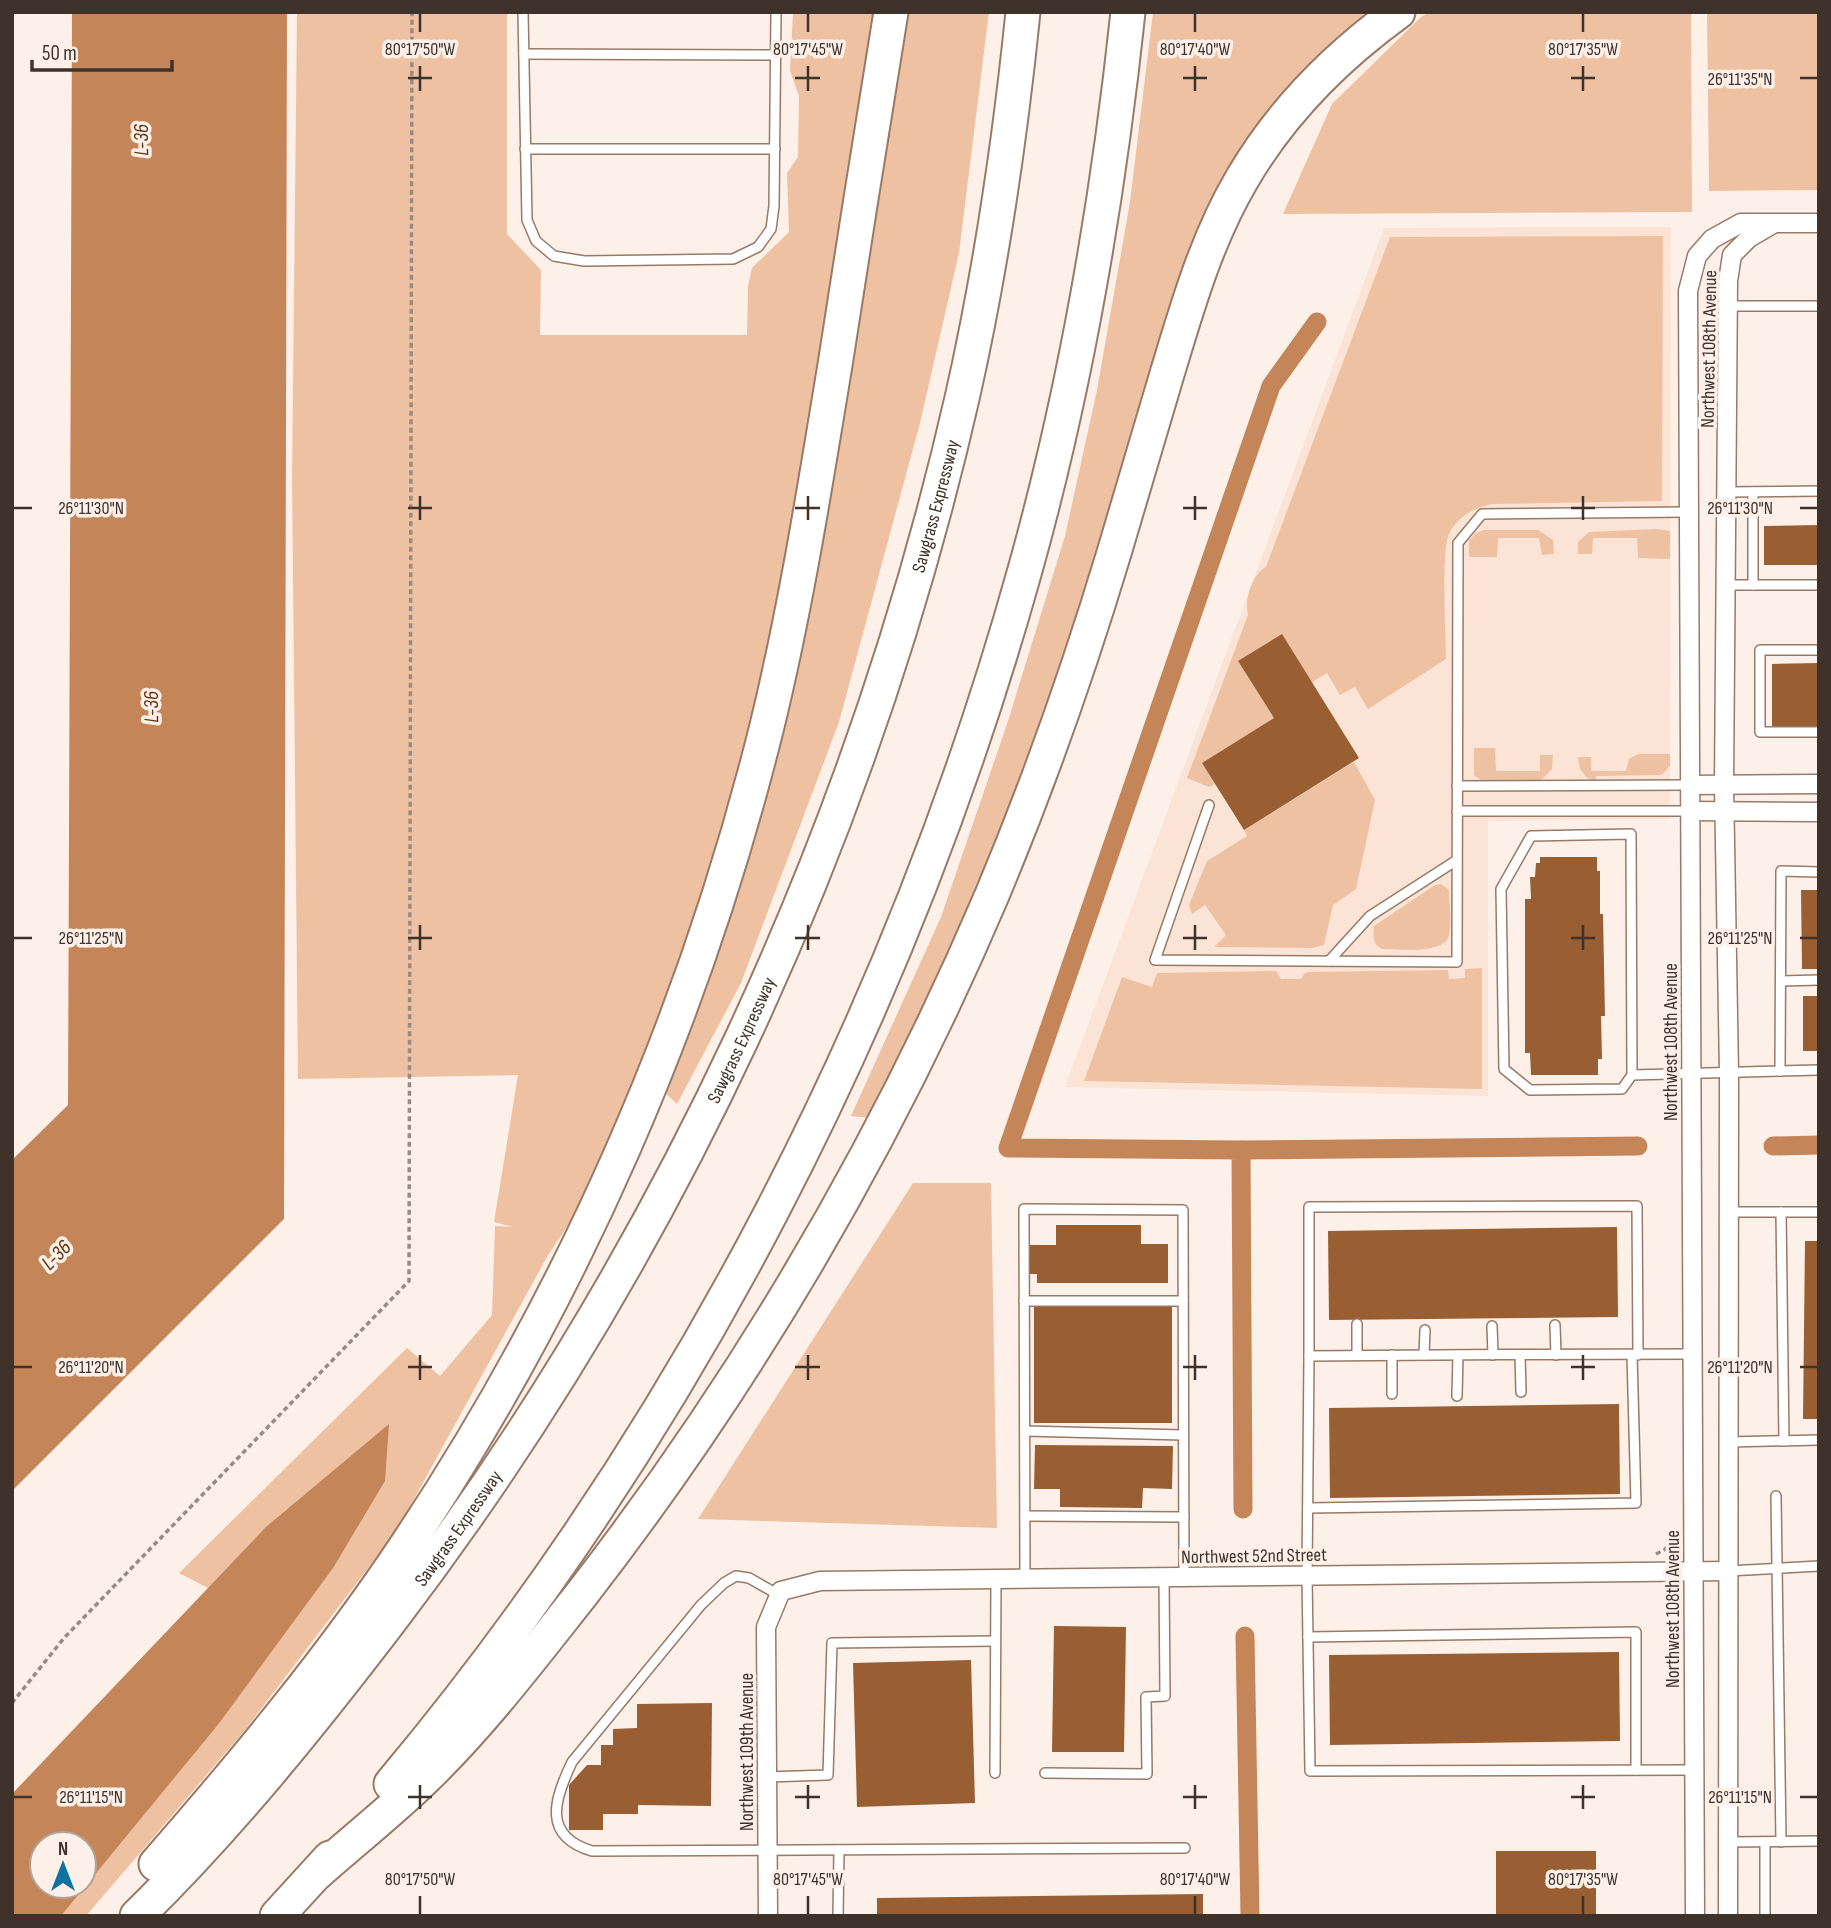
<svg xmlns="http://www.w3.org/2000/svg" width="1831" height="1928" viewBox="0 0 1831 1928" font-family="'Sofia Sans Condensed',sans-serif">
<rect width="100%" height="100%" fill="#fdf0e8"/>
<path fill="#fbe4d5" d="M1671,227L1670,819L1488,821V1096L1065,1087L1384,228Z"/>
<g fill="#eec1a3">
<path d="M297,12H507V234L541,270L540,335H747L748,286L752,268L789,232L787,173L798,157L799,96L790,71L793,12H879L774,656L696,938L592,1189L547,1257L397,1530L245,1730L86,1916H61L217,1726L389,1425L267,1527L208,1588L179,1573L407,1348L440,1376L492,1315L495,1226L513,1227L494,1222L518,1075L298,1079L292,478Z"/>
<path d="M908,12H989L959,253L920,423L839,722L741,983L677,1104L662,1090L851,369Z"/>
<path d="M1153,12H1388L1241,171L1040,753L879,1119L851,1116L941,917L1008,721L1065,536L1097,390L1130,202Z"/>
<path d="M1431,12H1691L1692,212L1283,214L1332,104L1422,16Z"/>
<path d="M1707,12H1819V190L1709,191Z"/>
<path d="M1663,236L1662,501L1492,504C1474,508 1458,516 1449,534C1441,551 1446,635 1446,659L1368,709L1355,687L1340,695L1327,673L1312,682L1238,661L1274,718L1202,763L1215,784L1209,787L1187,778L1248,615C1244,599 1252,575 1266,567L1390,237Z"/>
<path d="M1657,529L1670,531V559L1638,558L1637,538H1593L1592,554H1578V542L1589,532Z"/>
<path d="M1484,530H1538L1553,540L1554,554L1542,555L1539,538H1498L1497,557H1469V540L1476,533Z"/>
<path d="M1474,748H1495L1496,771H1540V755H1553L1552,769L1541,780L1482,781L1474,775Z"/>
<path d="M1638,754H1670V766L1661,775L1596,776V781L1587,778L1580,769L1578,757H1591V771H1626L1629,759Z"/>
<path d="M1354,762L1375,800L1356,889L1333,905L1324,945L1312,948L1214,947L1226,935L1205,905L1192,914L1189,905L1207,861L1247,836L1244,830Z"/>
<path d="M1441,884L1449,890C1449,904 1452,921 1449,935C1445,955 1398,949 1382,949C1372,944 1373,936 1374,926L1435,885Z"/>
<path d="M1482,968V1089L1084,1081L1122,977L1152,987L1157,973L1276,971L1281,979H1301L1305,973L1309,972L1448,970L1449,979L1465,978V969Z"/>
<path d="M913,1183H991L997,1528L698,1519Z"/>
</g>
<g fill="#c48559" fill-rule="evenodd">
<path d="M72,12H287L284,1219L12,1491V1160L68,1105Z"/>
<path d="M389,1424L385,1481L333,1568L217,1726L61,1916H15L12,1911V1794L266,1527ZM42,1844H84V1886H42Z"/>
</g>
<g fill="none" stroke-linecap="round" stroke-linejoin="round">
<g stroke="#c48559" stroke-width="19">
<path d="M1773,1146L1819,1145"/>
<path d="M1241,1150L1638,1146"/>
<path d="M1243,1509L1241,1150L1008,1148L1271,386L1317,322"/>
<path d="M1245,1636L1250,1916"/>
</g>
</g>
<g fill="#995e32">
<path d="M1819,525V565H1764V526Z"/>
<path d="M1282,634L1359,758L1244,830L1202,763L1274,718L1238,661Z"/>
<path d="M1819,663V726H1772V664Z"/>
<path d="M1540,857H1597V871H1600V914H1603L1605,1016H1601L1602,1059H1598V1075H1531L1530,1053H1525V899H1531L1530,877H1535L1536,863H1540Z"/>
<path d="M1801,890H1819V969H1802Z"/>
<rect x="1803" y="996" width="16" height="55"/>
<path d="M1056,1225H1141V1244H1168V1283H1037V1274H1029V1245H1056Z"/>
<path d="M1617,1227L1618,1317L1329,1320L1328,1231Z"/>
<path d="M1805,1241H1819V1419H1803Z"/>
<path d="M1034,1305L1172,1306V1423H1034Z"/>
<path d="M1619,1404L1620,1494L1330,1498L1329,1408Z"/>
<path d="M1035,1445L1173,1446L1172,1489L1143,1488L1142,1508L1060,1507V1489H1034Z"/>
<path d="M1054,1626L1126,1627L1124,1752H1052Z"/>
<path d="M1619,1652L1620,1741L1330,1745L1329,1655Z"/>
<path d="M971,1660L975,1803L857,1807L853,1663Z"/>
<path d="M712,1703L711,1806L638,1805V1814H603V1830H569V1785L587,1765H601V1745H613V1729L637,1728V1704Z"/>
<rect x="1496" y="1851" width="100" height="65"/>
<path d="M1203,1894V1916H877V1898Z"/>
</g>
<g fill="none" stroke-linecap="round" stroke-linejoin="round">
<defs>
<g id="service">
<path d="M523,12L527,220L536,241L554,256L584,261L733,259L758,247L771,229L774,206L776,12"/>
<path d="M524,54L775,55"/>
<path d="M525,149H775"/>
<path d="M1728,306H1819"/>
<path d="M1726,492L1819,491"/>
<path d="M1726,585H1819"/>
<path d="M1753,585V492"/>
<path d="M1819,650H1760V732H1819"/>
<path d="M1457,786L1690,785"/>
<path d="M1209,805L1155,960L1457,962L1458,543L1482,514L1689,512"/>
<path d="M1457,811H1690"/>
<path d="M1631,834L1632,1075L1622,1089L1530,1090L1504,1069L1501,889L1531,836Z"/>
<path d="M1329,961L1370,916L1457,860"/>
<path d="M1781,981L1819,980"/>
<path d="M1780,1071L1781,871L1819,872"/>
<path d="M1632,1075L1819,1070"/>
<path d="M1729,1212H1819"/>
<path d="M1781,1212L1784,1441"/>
<path d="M1024,1301H1183"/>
<path d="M1357,1324V1355"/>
<path d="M1555,1325L1556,1355"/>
<path d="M1492,1326L1493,1355"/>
<path d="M1424,1355L1425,1330"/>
<path d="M1520,1355L1521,1392"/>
<path d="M1638,1355L1637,1206L1309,1207V1356C1437,1355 1564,1354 1692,1354"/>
<path d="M1309,1356L1307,1576L1310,1771L1694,1770"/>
<path d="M1392,1394V1355"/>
<path d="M1457,1396L1458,1355"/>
<path d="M1025,1431L1183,1435"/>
<path d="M1728,1442L1819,1440"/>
<path d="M1776,1496L1781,1842"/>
<path d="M1308,1508L1636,1503L1632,1355"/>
<path d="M1025,1516L1184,1517"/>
<path d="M1728,1571L1819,1566"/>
<path d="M1025,1579L1024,1209L1183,1210L1184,1577"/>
<path d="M779,1595L749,1578L736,1576L724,1583L701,1605L572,1762C554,1800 542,1836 592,1851L1185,1848"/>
<path d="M1308,1637L1636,1632V1770"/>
<path d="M995,1773L996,1579"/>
<path d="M1045,1773L1147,1774L1146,1697L1165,1696L1164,1577"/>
<path d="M767,1777L828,1775L832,1643L995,1641"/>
<path d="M1728,1842L1819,1841"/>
<path d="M1765,1842V1916"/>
<path d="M838,1916L839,1850"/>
</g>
<g id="minor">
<path d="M1690,785L1819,784"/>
<path d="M1690,811L1819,812"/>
<path d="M768,1916L766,1627L781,1591L820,1581L1728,1571"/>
<path d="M1695,1916L1688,291L1697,256L1712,239L1741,223H1819"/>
<path d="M1728,1916L1729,1073L1724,785L1728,281L1732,255L1749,238L1773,224"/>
</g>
<g id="motorway">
<path d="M391,1784C685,1433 902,1011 1025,570C1076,388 1108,200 1128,12"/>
<path d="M156,1864C245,1762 333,1656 408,1543C574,1294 695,1016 767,726C796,607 815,486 835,365C853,247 872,130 891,12"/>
<path d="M317,1873C352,1842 390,1812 424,1779C482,1723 531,1658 581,1595C747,1381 886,1144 992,895C1039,783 1079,669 1114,553C1132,494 1149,434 1167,374C1187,308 1206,240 1242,179C1281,112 1336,57 1398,12"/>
<path id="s1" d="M137,1916C229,1826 311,1724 389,1622C665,1261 862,838 963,394C991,269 1010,140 1023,12"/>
<path d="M277,1916L330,1858"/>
</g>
</defs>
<use href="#service" stroke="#977a67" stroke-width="12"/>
<use href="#minor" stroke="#977a67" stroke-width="21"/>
<use href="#motorway" stroke="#977a67" stroke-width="37"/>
<g stroke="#988b83" stroke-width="3.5" stroke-dasharray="5 3.5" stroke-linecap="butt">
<path d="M1656,1554L1664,1550L1675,1540"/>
<path d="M12,1703L64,1638L409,1281L412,12"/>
</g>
<use href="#service" stroke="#fff" stroke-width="9"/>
<use href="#minor" stroke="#fff" stroke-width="18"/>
<use href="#motorway" stroke="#fff" stroke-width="33"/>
</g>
<path fill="none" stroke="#3e322a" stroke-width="2.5" d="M420,14V32M808,14V32M1195,14V32M1583,14V32M420,66V91M808,66V91M1195,66V91M1583,66V91M408,78H432M795,78H820M1183,78H1207M1571,78H1595M1800,78H1817M420,496V520M808,496V520M1195,496V520M1583,496V520M14,508H32M408,508H432M795,508H820M1183,508H1207M1571,508H1595M1800,508H1817M420,925V950M808,925V950M1195,925V950M1583,925V950M14,938H32M408,938H432M795,938H820M1183,938H1207M1571,938H1595M1800,938H1817M420,1355V1380M808,1355V1380M1195,1355V1380M1583,1355V1380M14,1367H32M408,1367H432M795,1367H820M1183,1367H1207M1571,1367H1595M1800,1367H1817M420,1785V1809M808,1785V1809M1195,1785V1809M1583,1785V1809M14,1797H32M408,1797H432M795,1797H820M1183,1797H1207M1571,1797H1595M1800,1797H1817M420,1896V1914M808,1896V1914M1195,1896V1914M1583,1896V1914"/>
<g text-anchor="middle" stroke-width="7" stroke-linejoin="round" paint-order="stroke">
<g font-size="19" fill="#3e322a" stroke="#fdf0e8">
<text transform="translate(1708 349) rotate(-89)" y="7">Northwest 108th Avenue</text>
<text dy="7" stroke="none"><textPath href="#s1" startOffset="1638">Sawgrass Expressway</textPath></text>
<text dy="7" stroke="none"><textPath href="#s1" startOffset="1069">Sawgrass Expressway</textPath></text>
<text transform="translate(1670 1042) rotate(-90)" y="7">Northwest 108th Avenue</text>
<text dy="7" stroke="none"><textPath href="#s1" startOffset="504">Sawgrass Expressway</textPath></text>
<text transform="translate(1254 1555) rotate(-1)" y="7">Northwest 52nd Street</text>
<text transform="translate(1672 1609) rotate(-90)" y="7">Northwest 108th Avenue</text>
<text transform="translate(746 1752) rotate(-90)" y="7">Northwest 109th Avenue</text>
</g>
<g font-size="21" font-style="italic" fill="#603514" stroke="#fdf0e8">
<text transform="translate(141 140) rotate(-91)" y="7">L-36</text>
<text transform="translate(151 707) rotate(-91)" y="7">L-36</text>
<text transform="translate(56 1255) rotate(-45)" y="7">L-36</text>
</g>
</g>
<g font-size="18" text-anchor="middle" fill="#3e322a" stroke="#fdf0e8" stroke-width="7" stroke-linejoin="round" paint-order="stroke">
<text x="420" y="55">80°17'50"W</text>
<text x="808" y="55">80°17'45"W</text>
<text x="1195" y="55">80°17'40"W</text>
<text x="1583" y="55">80°17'35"W</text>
<text x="1740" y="85">26°11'35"N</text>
<text x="91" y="514">26°11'30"N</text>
<text x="1740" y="514">26°11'30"N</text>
<text x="91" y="944">26°11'25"N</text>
<text x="1740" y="944">26°11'25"N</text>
<text x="91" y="1373">26°11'20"N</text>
<text x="1740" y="1373">26°11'20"N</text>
<text x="91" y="1803">26°11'15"N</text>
<text x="1740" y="1803">26°11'15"N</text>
<text x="420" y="1885">80°17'50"W</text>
<text x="808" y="1885">80°17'45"W</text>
<text x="1195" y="1885">80°17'40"W</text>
<text x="1583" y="1885">80°17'35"W</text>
</g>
<rect width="1831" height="1928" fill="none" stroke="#3e322a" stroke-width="28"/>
<g transform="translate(63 1865)"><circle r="33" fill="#fdf0e8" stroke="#b1a49c" stroke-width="2"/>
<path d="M0-5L12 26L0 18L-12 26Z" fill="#0e739f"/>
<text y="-10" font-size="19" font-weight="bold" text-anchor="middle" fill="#3e322a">N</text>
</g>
<path d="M32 60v10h140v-10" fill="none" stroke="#3e322a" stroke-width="3.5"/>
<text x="42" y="60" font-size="21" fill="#3e322a" stroke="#fdf0e8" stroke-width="5" paint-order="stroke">50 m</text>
</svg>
